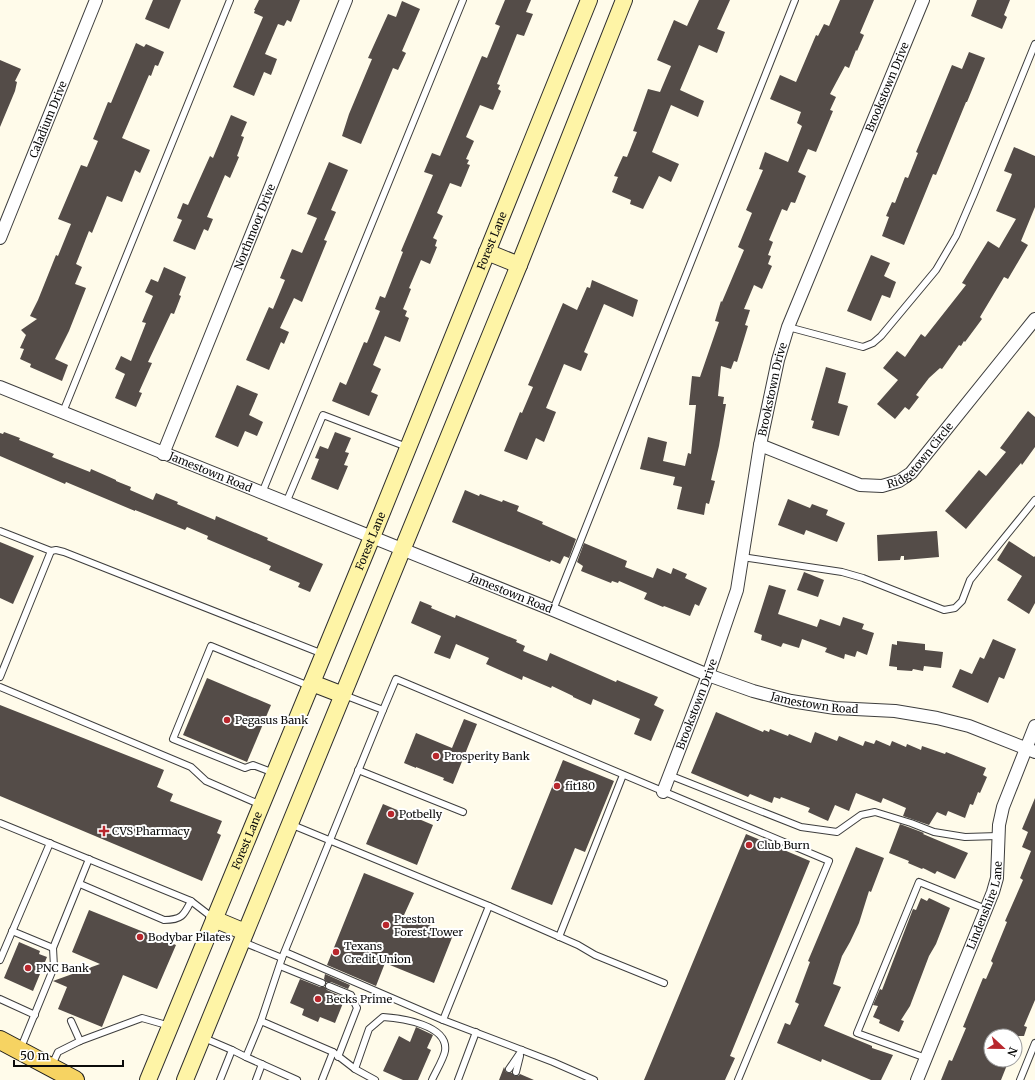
<svg xmlns="http://www.w3.org/2000/svg" width="1035" height="1080" viewBox="0 0 1035 1080" font-family="Merriweather,serif">
<rect width="100%" height="100%" fill="#fffbea"/>
<g fill="#544c48">
<path d="M153,0H181L169,29L145,19Z"/>
<path d="M259,0H300L291,22L287,20L284,26L278,24L265,54L277,59L271,75L264,72L254,96L233,87L263,17L254,13L255,10H254Z"/>
<path d="M505,0H531L526,12L533,14L524,36L517,34L497,84L500,85L498,89L501,91L493,110L480,105L466,137L474,141L466,159L469,160L467,164L470,165L461,187L450,183L437,213L443,216L433,238L437,240L435,246L437,247L430,264L421,260L409,288L411,289L403,309L407,311L405,316L409,318L400,342L385,336L373,365L381,369L371,392L378,395L369,416L332,401L340,382L346,385L364,342L367,343L380,311L375,309L380,296L385,298L403,252L401,251L433,175L424,172L432,153L440,156L482,56L487,58L500,26L495,24Z"/>
<path d="M699,0H730L717,29L725,32L717,53L699,45L680,90L704,101L698,117L671,105L652,152L679,164L671,182L659,176L643,209L630,204L631,200L612,192L618,177L614,176L623,156L627,157L637,132L633,131L648,89L660,92L671,66L657,60L674,20L687,26Z"/>
<path d="M840,0H874L860,33L864,35L857,51L856,50L849,68L845,66L830,94L836,97L830,110L833,111L816,152L808,149L798,172L806,176L795,203L791,202L787,211L782,209L769,240L773,242L768,255L771,256L768,264L772,266L762,289L754,285L744,309L750,310L745,325L748,326L737,362L734,361L731,369L721,366L718,396L724,397L723,404H726L719,446L711,480L715,481L709,504L706,503L704,515L677,509L682,487L673,485L675,477L640,469L648,437L667,442L663,461L685,466L688,453L691,454L696,405H689L692,376L700,377L719,322L715,321L721,301L722,302L744,250L738,247L752,213L746,210L763,170L759,169L765,152L788,162L802,126L797,123L801,112L770,99L780,75L796,82L816,35L818,36L824,24L829,26Z"/>
<path d="M977,0H1010L1004,15L1007,17L1002,29L971,16Z"/>
<path d="M402,1L420,9L402,51L406,53L398,70L393,68L361,144L342,136L349,114L372,59L368,58L388,14L396,17Z"/>
<path d="M136,43L144,47L146,44L164,52L158,66L155,65L151,76L149,75L122,138L150,150L140,173L135,170L122,202L107,196L92,233L89,231L76,264L82,267L75,284L86,288L69,331L55,359L68,365L62,381L30,367L31,364L20,359L24,349L20,348L26,335L21,330L37,319L30,316L38,300L56,255L58,256L71,224L58,219L81,165L87,167L98,141L93,139L108,102L111,103Z"/>
<path d="M969,52L985,58L967,102H966L936,175L933,174L904,245L882,236L889,217L886,216L892,202L895,203L905,177L908,178L918,153L916,152L952,65L962,69Z"/>
<path d="M0,60L21,69L15,81L17,82L15,91L0,127Z"/>
<path d="M231,115L247,122L241,136L244,137L237,156L239,157L230,178L225,175L207,217L213,219L208,231L204,229L195,250L173,241L182,220L177,218L183,203L188,205L210,156L213,158Z"/>
<path d="M1014,147L1035,156V207L1021,241L1028,245L1008,279L1004,277L980,317L982,319L965,342L964,341L961,346L959,345L942,369L940,368L929,378L916,395L919,397L909,410L905,407L895,419L877,404L898,380L883,368L897,351L905,357L921,334L925,337L966,285L962,283L988,241L999,248L1016,219L996,211L1011,177L1012,174L1004,171Z"/>
<path d="M329,162L348,170L331,210L336,212L324,240L327,241L302,302L294,298L280,328L289,332L284,344L281,342L269,370L246,360L269,307L273,309L285,280L280,278L292,249L302,253L317,218L307,214Z"/>
<path d="M871,255L890,263L884,276L896,282L890,298L882,295L871,321L847,311Z"/>
<path d="M164,267L186,277L179,295L181,296L174,314L171,313L148,362L152,363L139,392L142,393L136,407L115,398L125,374L115,369L121,356L131,361L146,323L142,322L153,296L145,292L151,279L158,282Z"/>
<path d="M592,280L638,300L633,317L604,304L584,352L588,354L581,371L564,364L546,408L556,412L544,442L536,438L527,460L504,451L520,412L522,413L533,387L528,385L563,303L577,310L587,287L590,288Z"/>
<path d="M826,367L846,373L838,403L848,406L839,436L812,428L814,421L811,420Z"/>
<path d="M237,385L258,394L249,415L263,422L257,436L245,431L238,447L215,437Z"/>
<path d="M1028,411L1035,417V447L1022,465L1021,463L966,529L945,511L979,470L986,476L1006,452L1000,448Z"/>
<path d="M4,432L20,438L19,440L54,454L52,457L90,472L91,469L116,480V481L131,487L130,490L153,500L156,493L178,502L177,504L215,520L216,516L268,538L267,540L323,564L310,592L298,587L300,583L269,570L271,566L207,539L208,536L187,527L185,530L135,510V511L66,482L65,484L0,456V433L3,434Z"/>
<path d="M335,432L351,438L345,452L349,453L344,465L348,466L338,490L311,479L319,459L315,458L320,446L328,449Z"/>
<path d="M465,490L479,496L480,494L502,502L503,500L519,506L517,511L543,522L542,524L576,539L569,558L564,556L560,564L551,560L550,562L452,522Z"/>
<path d="M788,499L810,508L812,504L828,510L826,515L845,523L837,542L806,530L804,535L778,525Z"/>
<path d="M937,531L939,557L904,560V556H901L900,560L878,561L877,535Z"/>
<path d="M1009,541L1034,557L1035,556V603L1029,614L1007,600L1022,576L997,560Z"/>
<path d="M0,542L34,556L13,604L0,598Z"/>
<path d="M584,543L627,561L625,567L653,578L657,568L671,574L673,568L687,574L685,578L707,588L699,606L695,604L690,616L664,606L663,607L644,599L647,593L619,581L618,583L612,581L611,583L581,571L583,566L577,562Z"/>
<path d="M804,572L824,580L818,597L797,590Z"/>
<path d="M769,585L786,590L778,614L817,627L820,619L840,626L843,617L864,624L862,629L874,633L867,655L857,651L855,657L845,654L844,659L825,652L827,648L802,639L799,648L783,643L781,647L761,640L762,635L754,632Z"/>
<path d="M420,601L432,606L431,608L455,618L456,615L517,640L516,642L525,646L523,651L547,661L550,653L616,682L617,680L658,697L654,705L664,710L651,741L634,734L640,719L593,699L591,705L573,697V696L552,686L551,688L523,676L522,680L486,664L489,658L456,644L450,659L434,653L441,636L411,623Z"/>
<path d="M993,639L1016,649L1004,679L999,677L988,703L952,687L960,669L972,674L980,657L984,659Z"/>
<path d="M897,641L925,644V650L943,652L941,668L924,666L923,671L913,669L912,671L897,670V667L889,666L892,644L897,645Z"/>
<path d="M207,678L271,705L247,762L183,735Z"/>
<path d="M0,705L164,770L157,787L173,794L170,801L222,821L217,833L221,835L202,881L0,796Z"/>
<path d="M716,712L763,732L764,730L769,732L770,729L788,736L789,734L811,743L815,732L837,741L839,736L863,746L865,741L874,744L876,740L890,746L892,741L906,747L907,744L921,750L922,746L945,754L946,752L986,768L983,775L987,777L980,793L978,792L973,805L970,804L965,818L948,811L946,816L937,812L929,825L903,816L906,808L883,798L881,803L856,793L849,811L835,805L828,821L808,812L810,808L781,797L780,799L774,797L772,803L750,794L748,797L691,773Z"/>
<path d="M464,719L477,724L453,784L443,780L444,778L416,767V768L404,763L416,733L452,748Z"/>
<path d="M563,760L614,781L585,852L575,848L552,905L511,889Z"/>
<path d="M1035,798V1000L1024,1026L1027,1027L1024,1036H991V1060H1009L1001,1080H941L949,1060L952,1061L966,1028L963,1027L983,978L986,979L993,963L991,961L1007,922L1005,921L1023,880L1020,878L1031,851L1022,847L1028,832L1022,829Z"/>
<path d="M383,804L433,825L417,865L366,844Z"/>
<path d="M900,824L924,833L923,834L968,853L955,879L937,871L935,874L923,868L922,869L908,863L909,861L889,853Z"/>
<path d="M746,834L810,861L730,1056L735,1058L725,1080H644Z"/>
<path d="M856,847L884,858L871,892L869,891L859,923L850,942L842,956L833,984L841,987L824,1026L872,1046V1048L893,1055L881,1080H871L822,1059L821,1062L777,1043L785,1023L790,1025L799,1004L795,1002L810,962L808,961Z"/>
<path d="M364,873L414,893L404,915L453,935L434,983L385,963L376,986L327,965Z"/>
<path d="M921,898L927,901L929,898L950,908L936,944L929,956L910,1006L901,1020L904,1021L899,1032L879,1023L880,1020L873,1017L878,1006L873,1005L880,989L882,990L913,909L916,910Z"/>
<path d="M89,910L176,945L157,989L123,975L102,1027L58,1009L67,987L53,981L100,964L72,952Z"/>
<path d="M19,942L40,951L39,954L47,957L33,991L4,978Z"/>
<path d="M325,974L350,985L348,989L331,982H326L324,979Z"/>
<path d="M300,979L320,987H325L327,990L345,998L335,1023L320,1017L318,1022L302,1015L304,1009L290,1003Z"/>
<path d="M416,1027L433,1035L427,1048L431,1050L418,1080H403L383,1071L399,1036L410,1042Z"/>
<path d="M504,1067L506,1072L512,1073L515,1076H518L520,1074L534,1080H499Z"/>
</g>
<g fill="none" stroke-linecap="round" stroke-linejoin="round">
<defs>
<g id="service">
<path d="M788,327L863,347L873,343L881,336L936,270L956,236L974,194L1035,44"/>
<path d="M63,412L230,0"/>
<path d="M262,493L463,0"/>
<path d="M286,503L323,415L407,447"/>
<path d="M0,531L51,551L0,677"/>
<path d="M51,551L56,550L64,552L323,654"/>
<path d="M742,557L842,572L863,578L944,610L955,608L962,601L970,580L1035,500"/>
<path d="M553,610L795,0"/>
<path d="M0,687L191,767L206,781L261,805"/>
<path d="M344,695L383,710L396,679L829,861L738,1080"/>
<path d="M358,770L463,812"/>
<path d="M274,773L253,765L245,768L173,739L211,646L309,686"/>
<path d="M669,775L801,827L837,832L861,815L875,812L911,823L934,832L965,837L998,836"/>
<path d="M0,823L191,901L213,918"/>
<path d="M290,824L489,906L578,945L595,955L664,983"/>
<path d="M80,884L164,920C182,920 184,915 191,901"/>
<path d="M12,931L53,948"/>
<path d="M559,937L623,775"/>
<path d="M243,942L282,958"/>
<path d="M285,952L443,1020L553,1062L594,1080"/>
<path d="M0,960L50,843"/>
<path d="M280,966L322,983"/>
<path d="M329,986L351,995L357,1008L338,1057"/>
<path d="M0,999L35,1015"/>
<path d="M443,1020L489,906"/>
<path d="M71,1021L80,1041"/>
<path d="M261,1021L333,1052L355,1069L375,1080"/>
<path d="M204,1038L232,1050"/>
<path d="M20,1050L54,967L53,948L89,859"/>
<path d="M246,1057L297,1080"/>
<path d="M926,1058L857,1033L919,882L986,909"/>
<path d="M52,1065L58,1052L80,1041L142,1018L170,1026"/>
<path d="M355,1069L369,1029L383,1017C401,1018 449,1025 445,1051C444,1058 435,1073 432,1080"/>
<path d="M509,1069L522,1050"/>
<path d="M516,1072L520,1056"/>
<path d="M220,1080L232,1050L246,1057L261,1021L282,958L383,710"/>
<path d="M256,1080L262,1064"/>
<path d="M322,1080L333,1052"/>
<path d="M458,1080L476,1032"/>
<path d="M1020,1080L1035,1043"/>
</g>
<g id="minor">
<path id="s1" d="M0,238L96,0"/>
<path id="s2" d="M0,387L553,610L708,675L753,691L791,701L835,708L895,711L937,718L969,726L1035,752"/>
<path id="s3" d="M760,445L860,485L882,486L899,481L911,473L1035,319"/>
<path id="s4" d="M163,454L346,0"/>
<path id="s5" d="M663,792L708,675L737,590L760,445L778,360L788,327L923,0"/>
<path id="s6" d="M917,1080L993,892L997,878L999,825L1003,807L1035,726"/>
</g>
<g id="secondary">
<path d="M487,252L519,265"/>
<path d="M312,683L343,695"/>
<path d="M214,919L245,932"/>
<path id="s7" d="M148,1080L372,537L589,0"/>
<path d="M185,1080L519,265L624,0"/>
</g>
<path id="primary" d="M0,1040L75,1080"/>
</defs>
<use href="#service" stroke="#3e3e3e" stroke-width="8"/>
<use href="#minor" stroke="#3e3e3e" stroke-width="14"/>
<use href="#secondary" stroke="#2d2d2d" stroke-width="18"/>
<use href="#primary" stroke="#1c1c1c" stroke-width="20"/>
<use href="#service" stroke="#fff" stroke-width="6"/>
<use href="#minor" stroke="#fff" stroke-width="12"/>
<use href="#secondary" stroke="#fef4a6" stroke-width="16"/>
<use href="#primary" stroke="#f6d362" stroke-width="18"/>
</g>
<g fill="#b8272d" stroke="#fff" stroke-width="1.5">
<circle cx="227" cy="720" r="4"/>
<circle cx="436" cy="756" r="4"/>
<circle cx="557" cy="786" r="4"/>
<circle cx="391" cy="814" r="4"/>
<path d="M102 825h4v4h4v4h-4v4h-4v-4h-4v-4h4z"/>
<circle cx="749" cy="845" r="4"/>
<circle cx="386" cy="925" r="4"/>
<circle cx="140" cy="937" r="4"/>
<circle cx="336" cy="952" r="4"/>
<circle cx="28" cy="968" r="4"/>
<circle cx="318" cy="999" r="4"/>
</g>
<g text-anchor="middle" stroke-width="4" stroke-linejoin="round" paint-order="stroke">
<g font-size="11" fill="#0b0b0b" stroke="#fff">
<text dy="4" stroke="none"><textPath href="#s5" startOffset="743">Brookstown Drive</textPath></text>
<text dy="4" stroke="none"><textPath href="#s1" startOffset="128">Caladium Drive</textPath></text>
<text dy="4" stroke="none"><textPath href="#s4" startOffset="245">Northmoor Drive</textPath></text>
<text dy="4" stroke="none"><textPath href="#s7" startOffset="907">Forest Lane</textPath></text>
<text dy="4" stroke="none"><textPath href="#s5" startOffset="419">Brookstown Drive</textPath></text>
<text dy="4" stroke="none"><textPath href="#s3" startOffset="180">Ridgetown Circle</textPath></text>
<text dy="4" stroke="none"><textPath href="#s2" startOffset="227">Jamestown Road</textPath></text>
<text dy="4" stroke="none"><textPath href="#s7" startOffset="583">Forest Lane</textPath></text>
<text dy="4" stroke="none"><textPath href="#s2" startOffset="551">Jamestown Road</textPath></text>
<text dy="4" stroke="none"><textPath href="#s2" startOffset="875">Jamestown Road</textPath></text>
<text dy="4" stroke="none"><textPath href="#s5" startOffset="94">Brookstown Drive</textPath></text>
<text dy="4" stroke="none"><textPath href="#s7" startOffset="259">Forest Lane</textPath></text>
<text dy="4" stroke="none"><textPath href="#s6" startOffset="188">Lindenshire Lane</textPath></text>
</g>
<g font-size="11" fill="#0b0b0b" stroke="#fff" text-anchor="start">
<text x="235" y="724">Pegasus Bank</text>
<text x="444" y="760">Prosperity Bank</text>
<text x="565" y="790">fit180</text>
<text x="399" y="818">Potbelly</text>
<text x="112" y="835">CVS Pharmacy</text>
<text x="757" y="849">Club Burn</text>
<text x="394" y="923">Preston<tspan x="394" dy="13">Forest Tower</tspan></text>
<text x="148" y="941">Bodybar Pilates</text>
<text x="344" y="950">Texans<tspan x="344" dy="13">Credit Union</tspan></text>
<text x="36" y="972">PNC Bank</text>
<text x="326" y="1003">Becks Prime</text>
</g>
</g>
<g transform="translate(1003 1048) rotate(112)"><circle r="19" fill="#ffffff" stroke="#9d9d9d"/>
<path d="M0-3L7 15L0 10L-7 15Z" fill="#b8272d"/>
<text y="-6" font-size="11" font-weight="bold" text-anchor="middle" fill="#0b0b0b">N</text>
</g>
<path d="M14 1060v6h109v-6" fill="none" stroke="#0b0b0b" stroke-width="2"/>
<text x="20" y="1060" font-size="12" fill="#0b0b0b" stroke="#ffffff" stroke-width="3" paint-order="stroke">50 m</text>
</svg>
